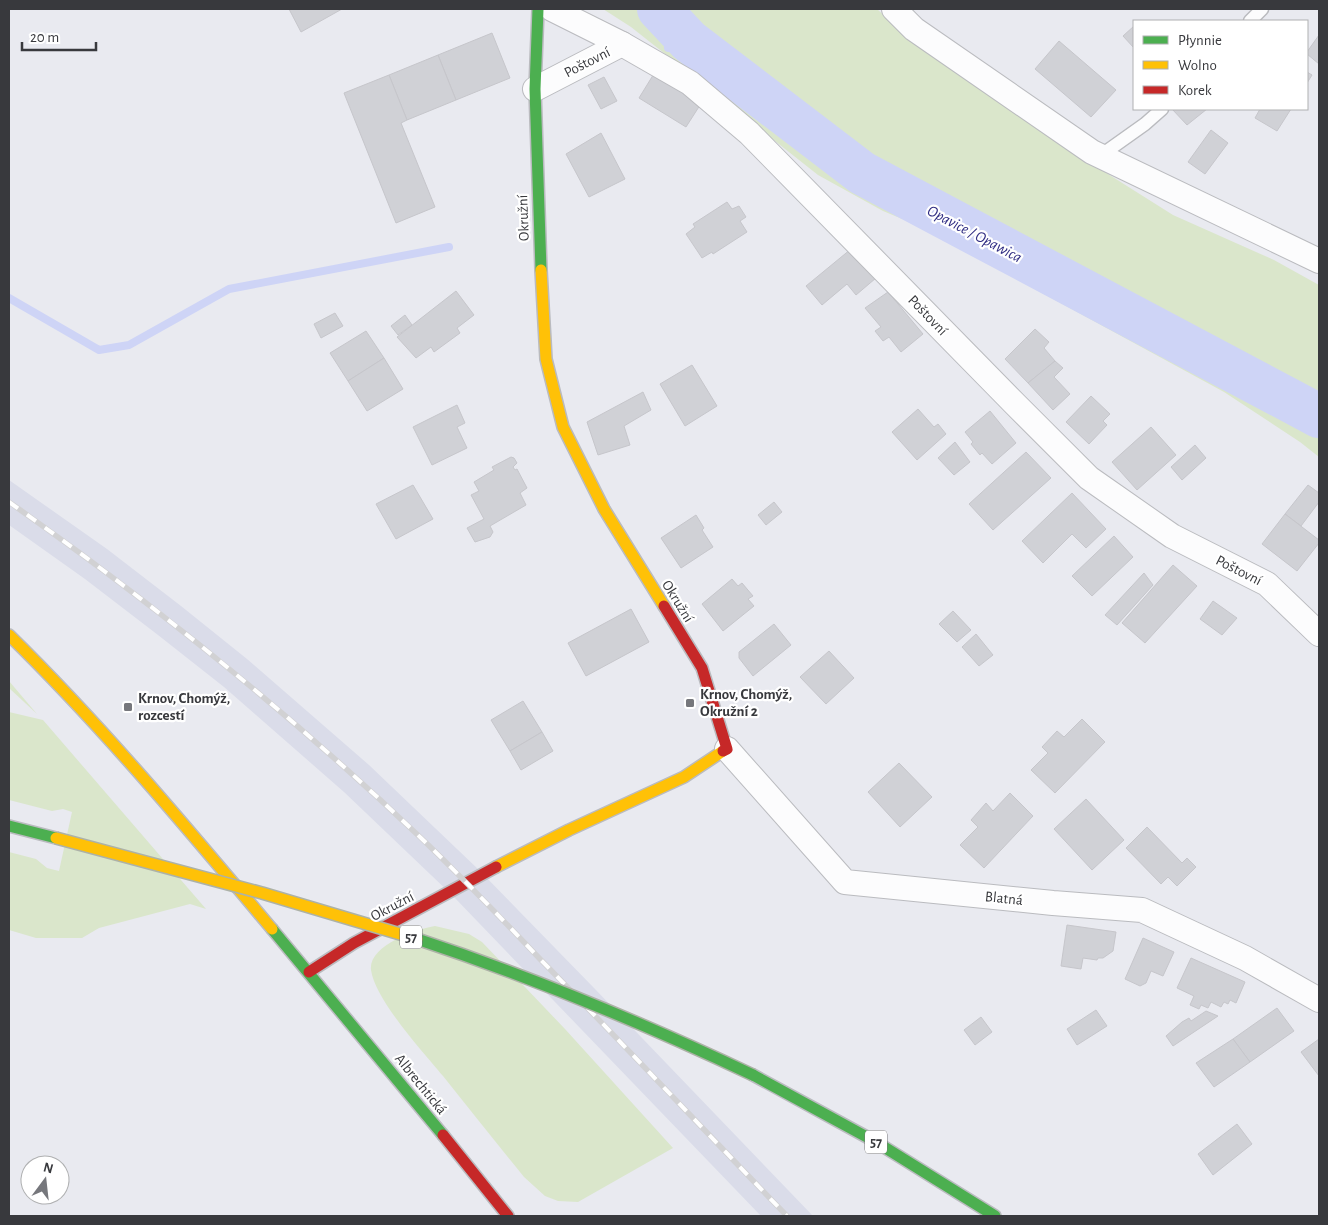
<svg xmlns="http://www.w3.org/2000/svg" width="1328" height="1225" viewBox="0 0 1328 1225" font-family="'Alegreya Sans',sans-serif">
<rect width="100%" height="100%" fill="#e9eaf0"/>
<path fill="#dadce9" d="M9,480L107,549L181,606L247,659L369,765L479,870L594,988L813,1216H761L453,896L344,792L224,687L158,635L85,579L9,525Z"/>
<g fill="#dae6cb">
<path d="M603,9H877L909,38L1081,157L1173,215L1274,260L1319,285V457L1300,442L1224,392L919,226L883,211L818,175L631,27Z"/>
<path d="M9,681L37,714L9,688Z"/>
<path d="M9,712L43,720L206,909L190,904L99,928L82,938H36L9,930V852L36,859L47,868L59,871L72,812L63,809L52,811L9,800Z"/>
<path d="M435,926L469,934L482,942L565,1029L673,1148L578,1202L558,1201L545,1196L524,1177C497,1144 470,1110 443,1076C424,1053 375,1000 371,970C368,946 416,929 435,926Z"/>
</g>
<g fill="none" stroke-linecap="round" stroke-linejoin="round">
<g stroke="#ced4f6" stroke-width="8">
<path d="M668,48L689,41"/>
<path d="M9,298L99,350L129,345L229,289L449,247"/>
</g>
<path stroke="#ced4f6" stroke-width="44" d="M659,9L689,41L862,173L1319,416"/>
</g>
<g fill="#d0d1d6" stroke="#c6c6cb">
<path d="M289,9H342L301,32Z"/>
<path d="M1134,26V48L1123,36Z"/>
<path d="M492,33L510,78L456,100L438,55Z"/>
<path d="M1319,35V64L1307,54V52Z"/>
<path d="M1059,41L1116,90L1091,117L1035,69Z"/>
<path d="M438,55L456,100L407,120L389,75Z"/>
<path d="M655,72L702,102L686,127L639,98Z"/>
<path d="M1307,72L1312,75L1307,83Z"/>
<path d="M389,75L407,120L401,123L435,207L396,223L344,93Z"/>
<path d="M604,77L617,101L601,109L588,85Z"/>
<path d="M1172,109H1207L1187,125Z"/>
<path d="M1260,109H1291L1277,131L1255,118Z"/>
<path d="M1211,130L1228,143L1205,174L1188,162Z"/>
<path d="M601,133L625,179L589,197L566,154Z"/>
<path d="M727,202L732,209L739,206L746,217L740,221L747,232L713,254L712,252L702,258L686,234L695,227L693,224Z"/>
<path d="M851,249L876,278L856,295L847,284L822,305L806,286Z"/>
<path d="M456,291L474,315L457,328L460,333L434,352L431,347L416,358L397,337Z"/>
<path d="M888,292L923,334L901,352L889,337L883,341L875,331L881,327L865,308Z"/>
<path d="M335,313L343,326L321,338L314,324Z"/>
<path d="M405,315L412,325L398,335L391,326Z"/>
<path d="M1035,329L1049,342L1044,348L1055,361L1028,383L1005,359Z"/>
<path d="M366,331L384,358L348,381L330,353Z"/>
<path d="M384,358L403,389L367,411L348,381Z"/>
<path d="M1055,361L1063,368L1054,377L1070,394L1053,410L1028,383Z"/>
<path d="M692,365L717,406L685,426L660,384Z"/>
<path d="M643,392L651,410L624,426L630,445L598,455L587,422Z"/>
<path d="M1091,396L1110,414L1103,421L1107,425L1089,444L1066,422Z"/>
<path d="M457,405L465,423L457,427L467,448L432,465L413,427Z"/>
<path d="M918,409L934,427L938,424L946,434L917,460L892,432Z"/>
<path d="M990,411L1016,443L992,464L982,453L980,455L971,444L973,442L965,432Z"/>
<path d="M1151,427L1176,455L1137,490L1112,462Z"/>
<path d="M955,442L970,462L954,475L938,458Z"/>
<path d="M1195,445L1206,458L1182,480L1171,467Z"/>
<path d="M1026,452L1051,478L993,530L969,504Z"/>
<path d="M511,457L514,458L517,463L513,467L515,470L517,469L527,488L520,493L526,505L490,526L493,532L490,537L475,542L467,528L484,519L471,495L479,491L474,482L494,470L492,467Z"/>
<path d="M413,485L433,519L396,539L376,504Z"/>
<path d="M1308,485L1319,493V502L1301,526L1285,514Z"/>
<path d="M1072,493L1106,529L1086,548L1072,534L1043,563L1022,541Z"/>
<path d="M774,502L782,512L766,525L758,515Z"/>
<path d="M1285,514L1319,540V543L1297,571L1262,544Z"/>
<path d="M696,515L704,528L702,530L713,547L681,568L661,538Z"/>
<path d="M1114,536L1133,557L1092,596L1072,576Z"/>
<path d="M1173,565L1197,586L1145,643L1122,623Z"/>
<path d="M1144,573L1153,585L1117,625L1105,615Z"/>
<path d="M732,579L738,586L742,583L753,596L748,599L754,606L723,631L702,604Z"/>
<path d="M1213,601L1237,618L1222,635L1200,619Z"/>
<path d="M631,609L649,642L586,676L568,643Z"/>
<path d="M953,611L971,630L957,642L939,624Z"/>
<path d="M774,624L791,645L753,676L739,658V652Z"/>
<path d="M976,634L993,655L979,666L962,647Z"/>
<path d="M829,651L854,678L826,704L800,677Z"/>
<path d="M523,701L542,732L510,751L491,720Z"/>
<path d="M1082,719L1105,742L1055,793L1031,770L1048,753L1042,747L1057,731L1064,737Z"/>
<path d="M542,732L553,751L521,770L510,751Z"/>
<path d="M899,763L932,797L900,827L868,792Z"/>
<path d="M1010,793L1033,816L984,868L960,845L978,827L971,820L986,803L993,811Z"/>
<path d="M1086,799L1124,840L1092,870L1054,829Z"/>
<path d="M1147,827L1182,863L1187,858L1196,867L1177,886L1168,877L1161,884L1126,848Z"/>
<path d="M1067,925L1116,932L1113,951L1103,958H1098L1097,960L1083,958L1081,969L1061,966Z"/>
<path d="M1143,938L1174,952L1163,976L1151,971L1146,983L1140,986L1125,979Z"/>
<path d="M1191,958L1245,982L1236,1003L1230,1000L1228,1004L1224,1002L1221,1007L1211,1002L1208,1008L1201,1005L1199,1009L1190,1005L1194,996L1177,988Z"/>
<path d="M1277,1008L1294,1031L1250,1062L1233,1039Z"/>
<path d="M1096,1010L1107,1026L1077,1045L1067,1029Z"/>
<path d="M1206,1011L1218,1016L1173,1046L1166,1036L1182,1022L1189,1018L1191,1021Z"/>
<path d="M981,1017L992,1032L975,1045L964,1030Z"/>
<path d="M1233,1039L1250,1062L1214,1087L1196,1063Z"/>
<path d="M1319,1039V1076L1301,1052Z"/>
<path d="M1237,1124L1252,1144L1213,1175L1198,1154Z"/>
</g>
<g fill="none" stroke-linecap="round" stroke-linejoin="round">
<defs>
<g id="lane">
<path d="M1250,21L1262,9"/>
<path d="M1100,156L1145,124L1162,109"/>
</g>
<g id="street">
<path d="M552,9L622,44L690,83L749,133L1015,404L1089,478L1172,536L1267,584L1319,634"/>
<path d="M894,9L914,29L1092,152L1319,261"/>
<path d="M535,89L622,44"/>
<path d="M727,749L845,882L1053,903L1142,910L1245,958L1319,1000"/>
</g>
<g id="fast">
<path d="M538,9L535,89L541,270"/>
<path d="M9,826L56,838"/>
<path d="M272,929L443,1135"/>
<path d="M753,1075L876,1142L995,1216"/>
</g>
<g id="slow">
<path d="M541,270L546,359L563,427L604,509L664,606"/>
<path d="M9,635C103,727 187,828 272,929"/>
<path d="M496,867L569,830L684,777L723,751"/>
</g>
<g id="jam">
<path d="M664,606L702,668L727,749L723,751"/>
<path d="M309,972L354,943L496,867"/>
<path d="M443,1135L508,1216"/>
</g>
</defs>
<use href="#lane" stroke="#babbbf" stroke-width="15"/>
<use href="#street" stroke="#babbbf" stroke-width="26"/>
<use href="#fast" stroke="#babbbf" stroke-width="14"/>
<use href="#slow" stroke="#babbbf" stroke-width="14"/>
<use href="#jam" stroke="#babbbf" stroke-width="14"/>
<use href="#lane" stroke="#fcfcfd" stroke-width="12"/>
<use href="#street" stroke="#fcfcfd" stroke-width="24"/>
<use href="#fast" stroke="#4caf50" stroke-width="11"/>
<use href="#slow" stroke="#ffc107" stroke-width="11"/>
<use href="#jam" stroke="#c62828" stroke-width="11"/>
<defs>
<path id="rail" d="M9,502C154,604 292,715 421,838C462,877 501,918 540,959C623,1044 705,1131 787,1216"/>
</defs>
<use href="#rail" stroke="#d1d1d3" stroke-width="5.5"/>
<use href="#rail" stroke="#fff" stroke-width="4" stroke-dasharray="11" stroke-linecap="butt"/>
<defs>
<path id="fast-bridge" d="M417,939C532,977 643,1023 753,1075"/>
<path id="slow-bridge" d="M56,838L262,893L417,939"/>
</defs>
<use href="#fast-bridge" stroke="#adb2a7" stroke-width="14" stroke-linecap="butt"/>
<use href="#slow-bridge" stroke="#adb2a7" stroke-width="14" stroke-linecap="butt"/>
<use href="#fast-bridge" stroke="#4caf50" stroke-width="11"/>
<use href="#slow-bridge" stroke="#ffc107" stroke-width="11"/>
</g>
<g fill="#76777c" stroke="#fff" stroke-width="2">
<rect x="685" y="698" width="10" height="10" rx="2.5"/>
<rect x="123" y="702" width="10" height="10" rx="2.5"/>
</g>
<g text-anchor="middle" stroke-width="4.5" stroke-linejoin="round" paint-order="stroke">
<g fill="#fff" stroke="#747477" stroke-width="1">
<rect x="400" y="925.5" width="22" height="23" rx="4"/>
<rect x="865" y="1130.5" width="22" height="23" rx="4"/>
</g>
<g font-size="14" font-weight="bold" fill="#38393d">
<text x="411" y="942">57</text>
<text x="876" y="1147">57</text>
</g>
<g font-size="15" fill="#38393d" stroke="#fff">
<text transform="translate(587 62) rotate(-27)" y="5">Poštovní</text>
<text transform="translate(523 218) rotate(-92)" y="5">Okružní</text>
<text transform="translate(928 315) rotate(46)" y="5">Poštovní</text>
<text transform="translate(1239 570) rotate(27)" y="5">Poštovní</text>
<text transform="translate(678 601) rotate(58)" y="5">Okružní</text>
<text transform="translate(1004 898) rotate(6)" y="5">Blatná</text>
<text transform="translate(392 906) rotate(-28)" y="5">Okružní</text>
<text transform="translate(421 1084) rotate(51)" y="5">Albrechtická</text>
</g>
<g font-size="15" font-weight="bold" fill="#38393d" stroke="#fff" text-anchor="start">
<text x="700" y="699">Krnov, Chomýž,<tspan x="700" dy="17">Okružní 2</tspan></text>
<text x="138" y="703">Krnov, Chomýž,<tspan x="138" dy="17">rozcestí</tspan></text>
</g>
<g font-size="16" font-style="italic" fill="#302d83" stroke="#fff">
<text transform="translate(975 233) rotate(28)" y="6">Opavice / Opawica</text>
</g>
</g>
<rect width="1328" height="1225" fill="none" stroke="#38393d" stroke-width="20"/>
<rect x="1133" y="20" width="175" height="90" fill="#ffffff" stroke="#afb0b1"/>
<rect x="1143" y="36" width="25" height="8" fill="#4caf50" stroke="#afb0b1"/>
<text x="1178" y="45" font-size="15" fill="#38393d">Płynnie</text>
<rect x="1143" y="61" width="25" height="8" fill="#ffc107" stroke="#afb0b1"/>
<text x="1178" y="70" font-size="15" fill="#38393d">Wolno</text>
<rect x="1143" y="86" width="25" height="8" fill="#c62828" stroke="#afb0b1"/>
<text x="1178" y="95" font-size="15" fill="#38393d">Korek</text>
<g transform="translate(45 1180) rotate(15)"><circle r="24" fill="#ffffff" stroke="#afb0b1"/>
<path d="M0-4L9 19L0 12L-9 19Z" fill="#76777c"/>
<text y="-8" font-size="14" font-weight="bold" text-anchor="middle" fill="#38393d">N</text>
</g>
<path d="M22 42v8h74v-8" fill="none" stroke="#38393d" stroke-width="2.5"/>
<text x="30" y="42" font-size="15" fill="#38393d" stroke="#ffffff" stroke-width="4" paint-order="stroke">20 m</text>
</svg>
